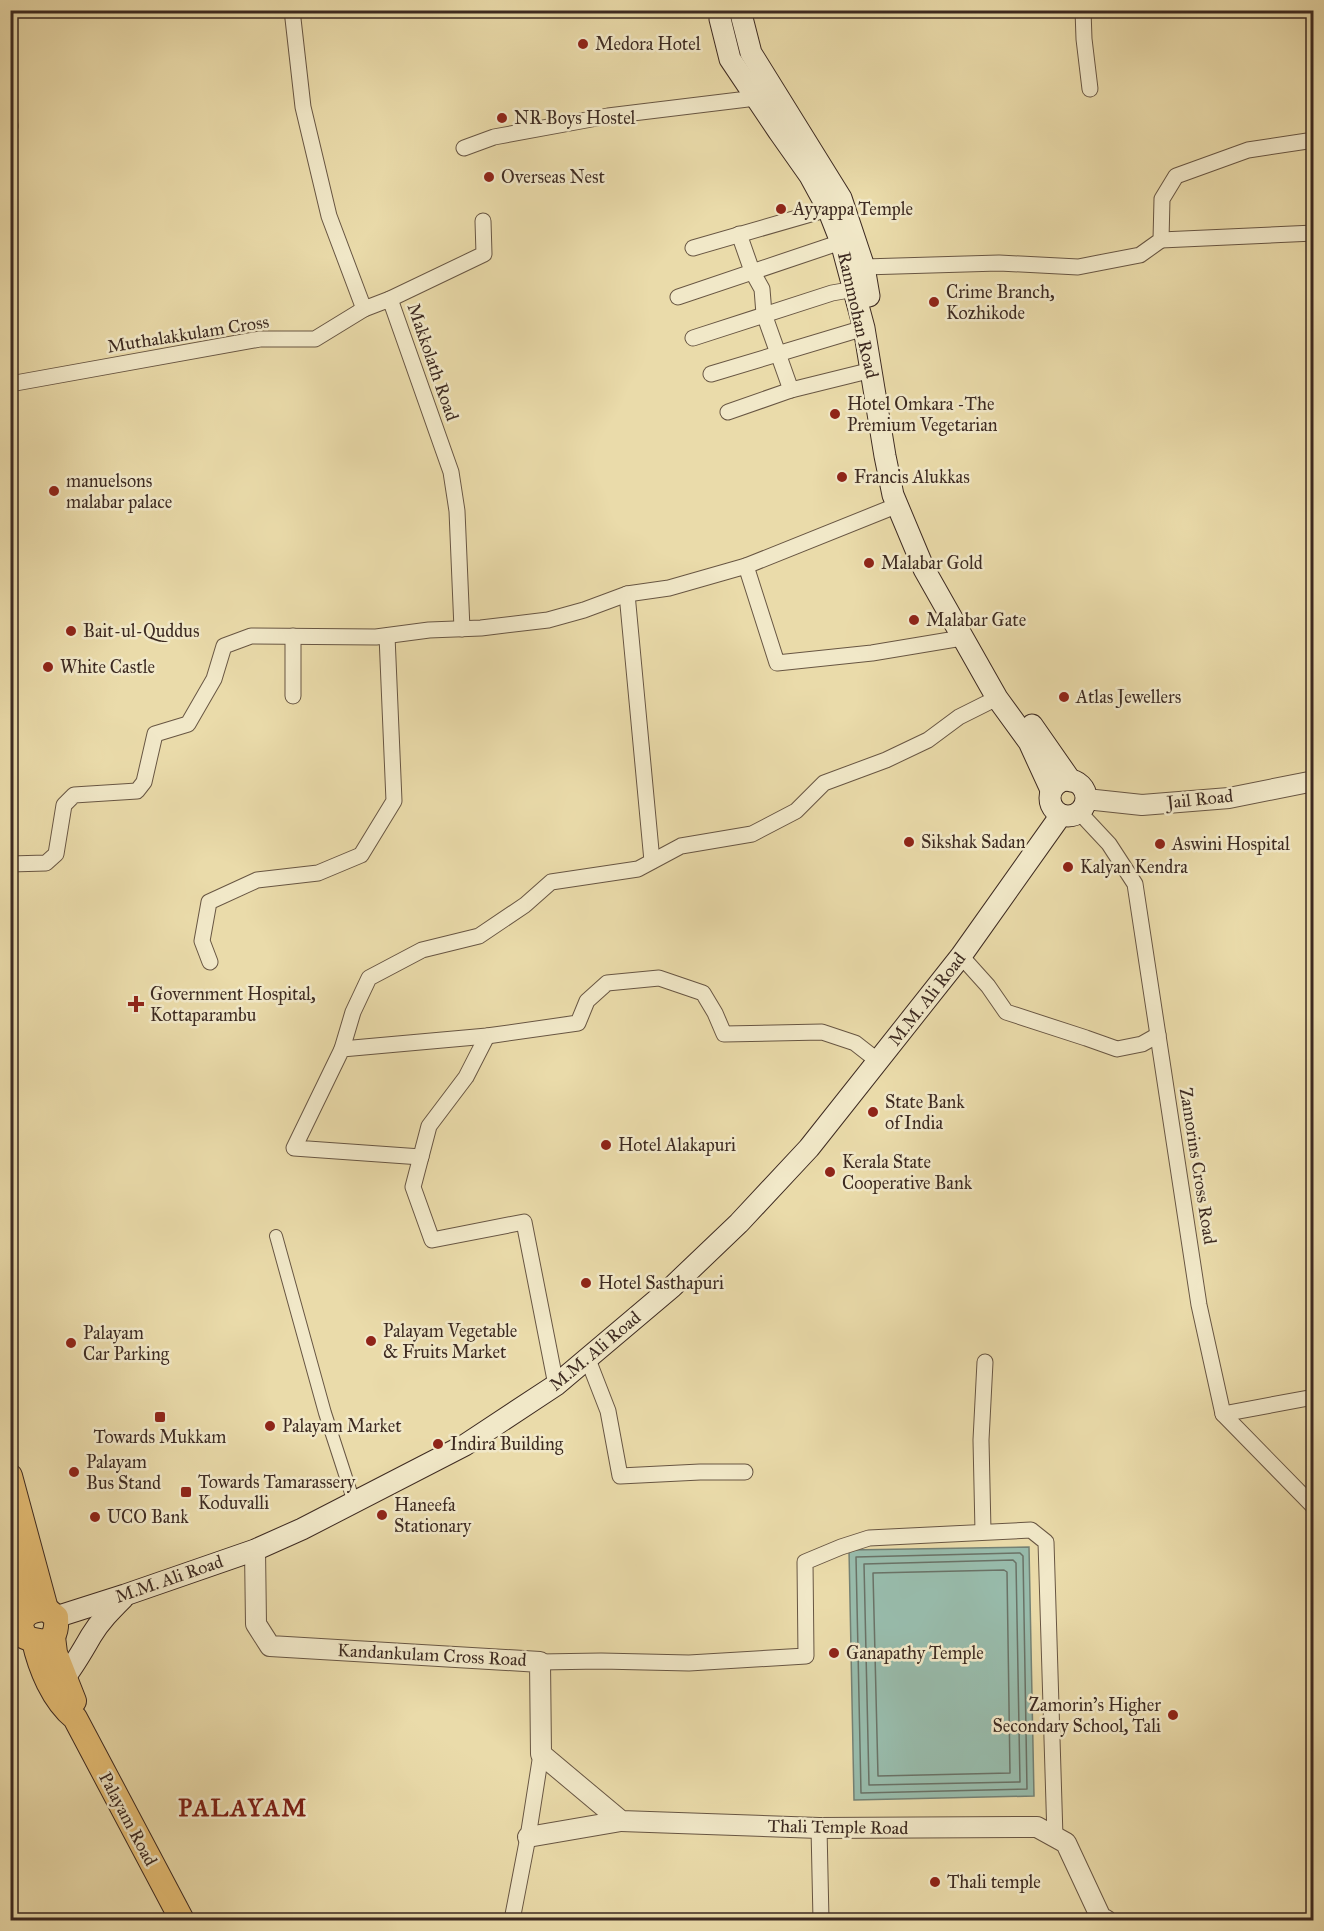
<svg xmlns="http://www.w3.org/2000/svg" width="1324" height="1931" viewBox="0 0 1324 1931" font-family="'IM FELL Great Primer',serif">
<rect width="100%" height="100%" fill="#eadbaa"/>
<filter id="stains"><feTurbulence type="fractalNoise" baseFrequency=".00333" numOctaves="4"/><feColorMatrix values="0 0 0 0 .2 0 0 0 0 .09 0 0 0 0 .02 0 0 0 .5 -.17"/></filter>
<radialGradient id="worn" r=".72"><stop offset=".6" stop-color="#630" stop-opacity="0"/><stop offset="1" stop-color="#630" stop-opacity=".3"/></radialGradient>
<path fill="#98bbab" stroke="#748174" stroke-width="1.5" d="M1029,1547L1034,1796L854,1800L849,1550Z"/>
<g fill="none" stroke-linecap="round" stroke-linejoin="round">
<g stroke="#6a7266" stroke-width="1.5">
<path d="M1020,1553L1023,1556L1027,1789L861,1793L856,1557Z"/>
<path d="M1013,1560L1016,1563L1020,1782L869,1785L864,1564Z"/>
<path d="M1004,1570L1007,1572L1010,1773L878,1776L873,1573Z"/>
</g>
<defs>
<path id="pedestrian" d="M276,1236L325,1413L354,1502"/>
<g id="minor">
<path d="M292,10L303,107L329,216L364,309L390,299L451,472L457,511L462,629"/>
<path d="M1083,10L1084,39L1090,89"/>
<path d="M10,125V127"/>
<path d="M464,148L494,137L608,116L756,98"/>
<path d="M739,234L752,271L762,289L764,314L791,390"/>
<path d="M1161,240L1314,233"/>
<path d="M693,248L828,209"/>
<path d="M864,267L999,263L1078,267L1140,255L1161,240L1162,199L1176,176L1248,150L1314,140"/>
<path d="M678,297L841,242"/>
<path d="M390,299L484,254L483,221"/>
<path d="M693,338L832,293L855,289"/>
<path d="M711,374L864,328"/>
<path d="M10,384L260,339H315L364,309"/>
<path d="M728,412L791,390L872,370"/>
<path d="M746,566L898,505"/>
<path d="M627,594L652,861"/>
<path d="M293,636V696"/>
<path d="M1080,813L1109,844L1135,884L1199,1305L1223,1414L1314,1507"/>
<path d="M10,864L46,863L56,854L64,805L74,795L137,791L144,782L155,734L188,724L214,679L224,646L251,636L376,637L429,630L481,628L548,620L584,610L627,594L669,588L746,566L777,663L872,653L962,638"/>
<path d="M961,956L988,986L1006,1012L1086,1038L1117,1049L1142,1044L1158,1035"/>
<path d="M210,962L202,941L209,902L257,880L318,873L361,855L394,801L387,636"/>
<path d="M487,1036L466,1077L429,1126L413,1187L432,1240L524,1222L556,1385"/>
<path d="M342,1049L353,1012L369,978L422,950L479,936L525,905L551,882L638,869L681,846L752,834L796,811L824,783L886,760L928,740L959,717L997,698"/>
<path d="M421,1157L294,1148L342,1049L487,1036L578,1023L587,1001L607,983L659,978L703,993L715,1013L724,1034L822,1032L855,1043L878,1061"/>
<path d="M587,1357L608,1411L620,1476L700,1472H745"/>
<path d="M1223,1414L1314,1397"/>
<path d="M983,1531L981,1440L985,1362"/>
<path d="M540,1662L601,1661L689,1663L806,1656L805,1562L841,1547L869,1538L1031,1530L1046,1542L1055,1837"/>
<path d="M819,1828L821,1920"/>
<path d="M512,1920L528,1837L541,1754"/>
</g>
<g id="tertiary">
<path d="M1086,799L1142,805L1229,798L1314,781"/>
<path d="M255,1550L256,1624L270,1646L540,1662L541,1754L621,1821L819,1828L1037,1827L1066,1843L1101,1918L1106,1920"/>
<path d="M528,1837L621,1821"/>
</g>
<g id="secondary">
<path d="M720,10V19L730,59L779,132L810,176L828,209L841,242L864,328L885,456L893,495L924,569L997,698L1029,742L1051,790"/>
<path d="M740,10L751,53L841,198L864,267L869,296"/>
<path d="M1032,725L1071,781"/>
<circle cx="1068" cy="798" r="18"/>
<path d="M56,1617L125,1595L255,1550L302,1529L465,1445L556,1385L672,1287L739,1223L809,1148L961,956L1061,815"/>
<path d="M65,1677C75,1664 83,1650 91,1636C100,1621 111,1610 123,1598"/>
</g>
<g id="primary">
<path d="M10,1476L46,1609"/>
<path d="M10,1540L26,1614"/>
<path d="M46,1609L56,1617C58,1641 46,1646 25,1637L20,1624C26,1612 32,1610 46,1609Z"/>
<path d="M53,1637L55,1653L74,1701"/>
<path d="M34,1641C40,1668 53,1700 75,1718L182,1920"/>
</g>
</defs>
<use href="#pedestrian" stroke="#685643" stroke-width="14"/>
<use href="#minor" stroke="#685643" stroke-width="17"/>
<use href="#tertiary" stroke="#685643" stroke-width="22"/>
<use href="#secondary" stroke="#3d2a21" stroke-width="23"/>
<use href="#primary" stroke="#3d2a21" stroke-width="26"/>
<use href="#pedestrian" stroke="#f1e8c8" stroke-width="12"/>
<use href="#minor" stroke="#f1e8c8" stroke-width="15"/>
<use href="#tertiary" stroke="#f1e8c8" stroke-width="20"/>
<use href="#secondary" stroke="#f1e8c8" stroke-width="21"/>
<use href="#primary" stroke="#e5be75" stroke-width="24"/>
</g>
<g fill="#8f2418" stroke="#f1e8c8" stroke-width="2">
<circle cx="583" cy="44" r="6"/>
<circle cx="502" cy="118" r="6"/>
<circle cx="489" cy="177" r="6"/>
<circle cx="781" cy="209" r="6"/>
<circle cx="934" cy="302" r="6"/>
<circle cx="835" cy="414" r="6"/>
<circle cx="842" cy="477" r="6"/>
<circle cx="54" cy="491" r="6"/>
<circle cx="869" cy="563" r="6"/>
<circle cx="914" cy="620" r="6"/>
<circle cx="71" cy="631" r="6"/>
<circle cx="48" cy="667" r="6"/>
<circle cx="1064" cy="697" r="6"/>
<circle cx="909" cy="842" r="6"/>
<circle cx="1160" cy="844" r="6"/>
<circle cx="1068" cy="867" r="6"/>
<path d="M133 995h6v6h6v6h-6v6h-6v-6h-6v-6h6z"/>
<circle cx="873" cy="1112" r="6"/>
<circle cx="606" cy="1145" r="6"/>
<circle cx="830" cy="1172" r="6"/>
<circle cx="586" cy="1283" r="6"/>
<circle cx="371" cy="1341" r="6"/>
<circle cx="71" cy="1343" r="6"/>
<rect x="154" y="1411" width="12" height="12" rx="3"/>
<circle cx="270" cy="1426" r="6"/>
<circle cx="438" cy="1444" r="6"/>
<circle cx="74" cy="1472" r="6"/>
<rect x="180" y="1486" width="12" height="12" rx="3"/>
<circle cx="382" cy="1515" r="6"/>
<circle cx="95" cy="1517" r="6"/>
<circle cx="834" cy="1653" r="6"/>
<circle cx="1173" cy="1715" r="6"/>
<circle cx="935" cy="1882" r="6"/>
</g>
<g text-anchor="middle" stroke-width="5" stroke-linejoin="round" paint-order="stroke">
<g font-size="18" fill="#3d2a21" stroke="#f1e8c8" text-anchor="start">
<text x="595" y="50">Medora Hotel</text>
<text x="514" y="124">NR Boys Hostel</text>
<text x="501" y="183">Overseas Nest</text>
<text x="793" y="215">Ayyappa Temple</text>
<text x="946" y="298">Crime Branch,<tspan x="946" dy="21">Kozhikode</tspan></text>
<text x="847" y="410">Hotel Omkara -The<tspan x="847" dy="21">Premium Vegetarian</tspan></text>
<text x="854" y="483">Francis Alukkas</text>
<text x="66" y="487">manuelsons<tspan x="66" dy="21">malabar palace</tspan></text>
<text x="881" y="569">Malabar Gold</text>
<text x="926" y="626">Malabar Gate</text>
<text x="83" y="637">Bait-ul-Quddus</text>
<text x="60" y="673">White Castle</text>
<text x="1076" y="703">Atlas Jewellers</text>
<text x="921" y="848">Sikshak Sadan</text>
<text x="1172" y="850">Aswini Hospital</text>
<text x="1080" y="873">Kalyan Kendra</text>
<text x="150" y="1000">Government Hospital,<tspan x="150" dy="21">Kottaparambu</tspan></text>
<text x="885" y="1108">State Bank<tspan x="885" dy="21">of India</tspan></text>
<text x="618" y="1151">Hotel Alakapuri</text>
<text x="842" y="1168">Kerala State<tspan x="842" dy="21">Cooperative Bank</tspan></text>
<text x="598" y="1289">Hotel Sasthapuri</text>
<text x="383" y="1337">Palayam Vegetable<tspan x="383" dy="21">&amp; Fruits Market</tspan></text>
<text x="83" y="1339">Palayam<tspan x="83" dy="21">Car Parking</tspan></text>
<text x="282" y="1432">Palayam Market</text>
<text x="160" y="1443" text-anchor="middle">Towards Mukkam</text>
<text x="450" y="1450">Indira Building</text>
<text x="86" y="1468">Palayam<tspan x="86" dy="21">Bus Stand</tspan></text>
<text x="198" y="1488">Towards Tamarassery<tspan x="198" dy="21">Koduvalli</tspan></text>
<text x="394" y="1511">Haneefa<tspan x="394" dy="21">Stationary</tspan></text>
<text x="107" y="1523">UCO Bank</text>
<text x="846" y="1659">Ganapathy Temple</text>
<text x="1161" y="1711" text-anchor="end">Zamorin's Higher<tspan x="1161" dy="21">Secondary School, Tali</tspan></text>
<text x="947" y="1888">Thali temple</text>
</g>
<g font-size="18" fill="#3d2a21" stroke="#f1e8c8">
<text transform="translate(858 315) rotate(77)" y="6">Rammohan Road</text>
<text transform="translate(188 334) rotate(-9)" y="6">Muthalakkulam Cross</text>
<text transform="translate(433 362) rotate(71)" y="6">Makkolath Road</text>
<text transform="translate(1200 799) rotate(-6)" y="6">Jail Road</text>
<text transform="translate(927 999) rotate(-52)" y="6">M.M. Ali Road</text>
<text transform="translate(1198 1166) rotate(81)" y="6">Zamorins Cross Road</text>
<text transform="translate(595 1351) rotate(-40)" y="6">M.M. Ali Road</text>
<text transform="translate(169 1579) rotate(-19)" y="6">M.M. Ali Road</text>
<text transform="translate(432 1655) rotate(3)" y="6">Kandankulam Cross Road</text>
<text transform="translate(128 1819) rotate(62)" y="6">Palayam Road</text>
<text transform="translate(838 1827) rotate(1)" y="6">Thali Temple Road</text>
</g>
<g font-size="24" font-weight="bold" letter-spacing="1.5" fill="#7a1f14" stroke="#f1e8c8">
<text x="243" y="1816">PALAYAM</text>
</g>
</g>
<rect width="1324" height="1931" fill="none" stroke="#eadbaa" stroke-width="36"/>
<rect x="12" y="12" width="1300" height="1907" fill="none" stroke="#3d2a21" stroke-width="3"/>
<rect x="18" y="18" width="1288" height="1895" fill="none" stroke="#3d2a21" stroke-width="1.5"/>
<rect width="100%" height="100%" filter="url(#stains)"/>
<rect width="100%" height="100%" fill="url(#worn)"/>
</svg>
